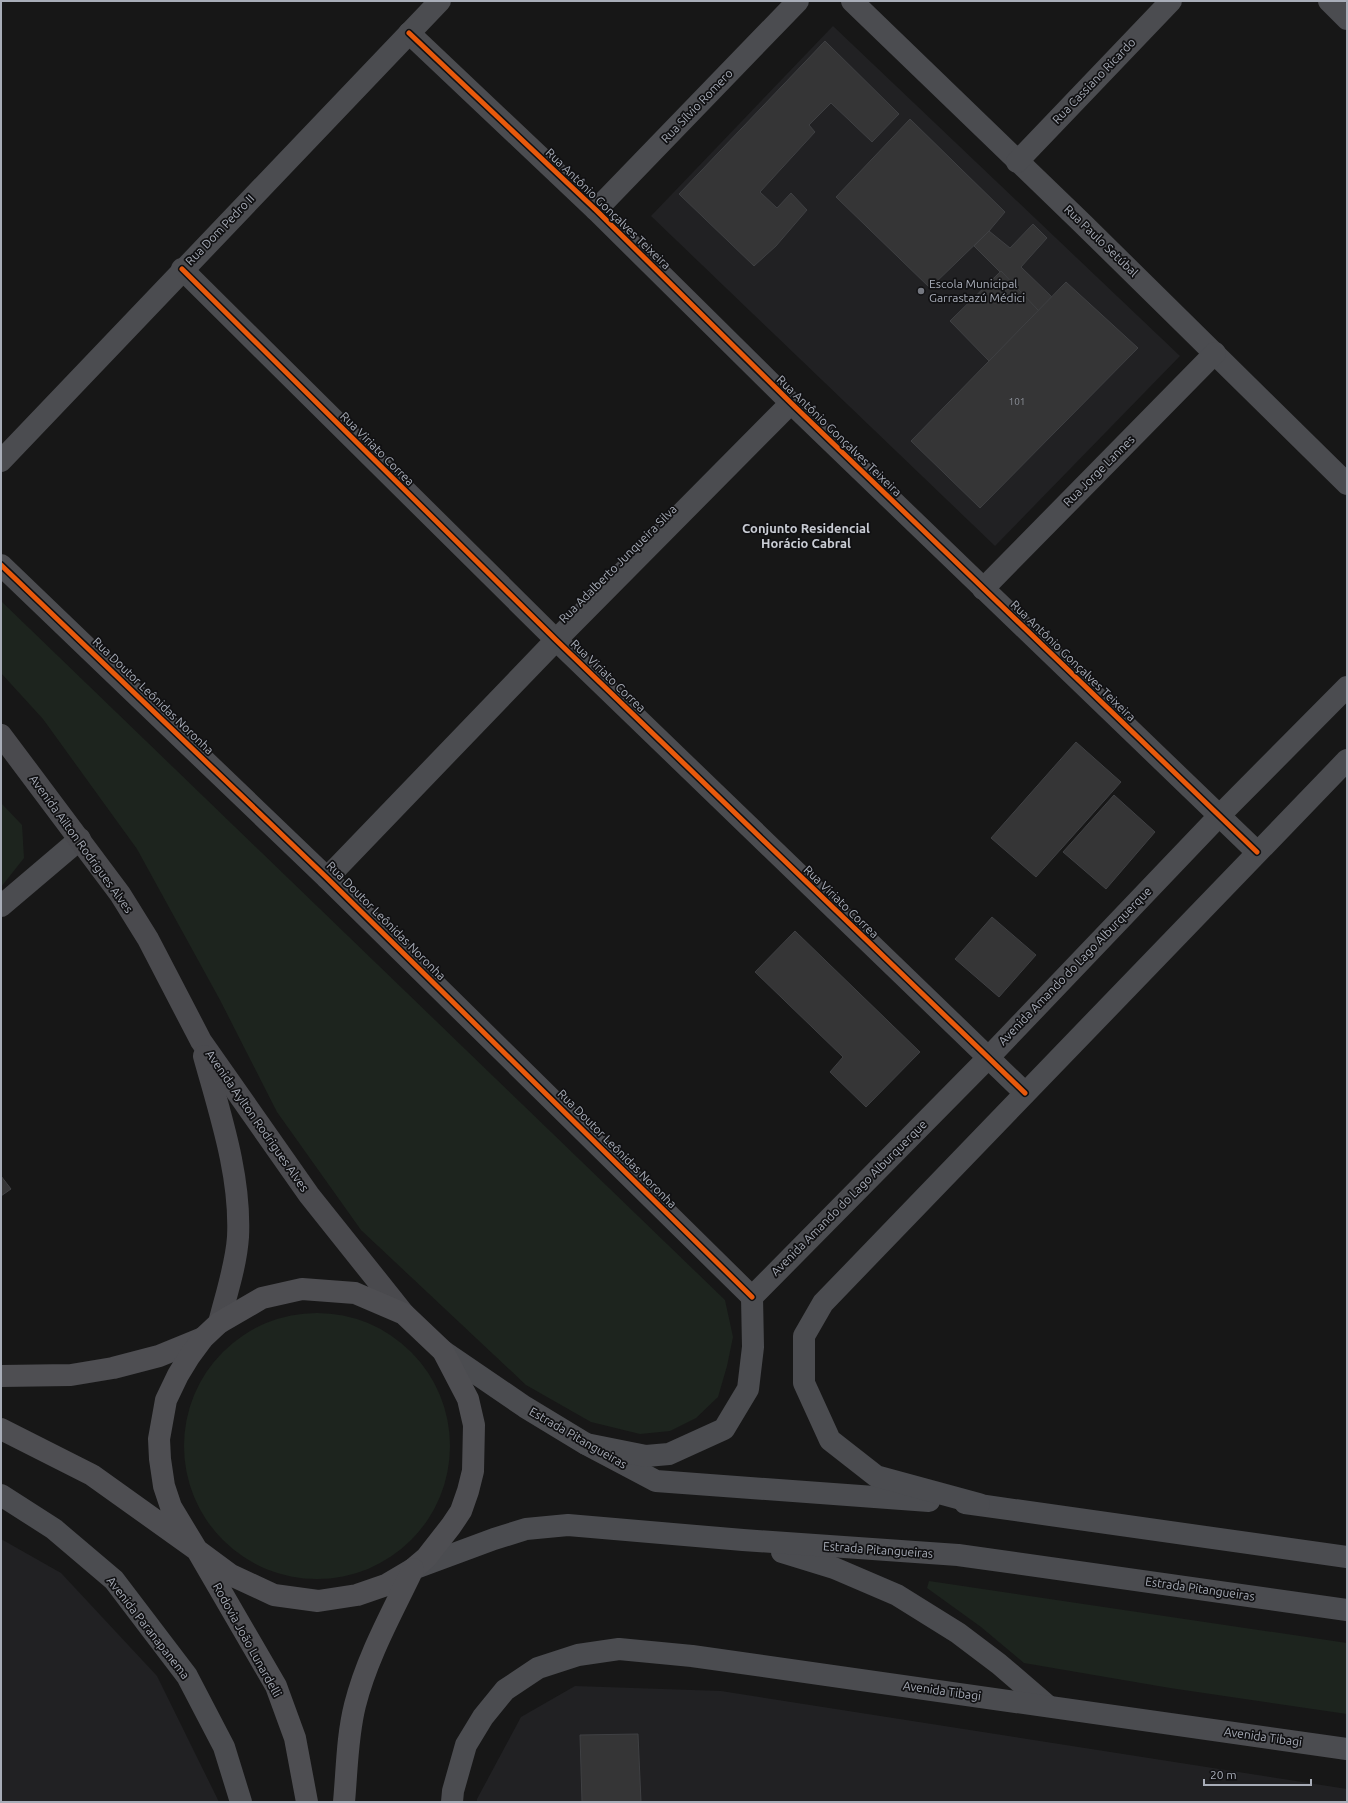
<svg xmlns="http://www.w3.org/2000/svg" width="1348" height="1803" viewBox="0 0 1348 1803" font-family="Ubuntu,sans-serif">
<rect width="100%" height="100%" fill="#171717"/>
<g fill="#212123">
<path d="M833,26L1180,356L995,546L651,216Z"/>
<path d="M1,1539L61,1573L157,1676L219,1802H1Z"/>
<path d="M575,1686L721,1691L1347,1789V1802H477V1799L521,1717Z"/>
</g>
<g fill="#1d241e">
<path d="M1,601L725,1300L733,1337L727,1366L718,1397L696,1418L670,1431L640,1434L591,1422L526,1385L361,1230L277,1112L220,1000L137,849L43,719L1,673Z"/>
<path d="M1,803L22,825L24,858L1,887Z"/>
<circle cx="317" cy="1446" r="133"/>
<path d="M929,1581L1347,1643V1714L1170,1688L1024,1663L981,1627L927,1588Z"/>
</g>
<g fill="#353536" stroke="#3f4043">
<path d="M825,41L899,114L872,142L831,103L809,125L815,132L760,192L777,208L791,193L807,210L776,246L754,266L679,194Z"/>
<path d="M910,119L1005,212L989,231L930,288L836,197Z"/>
<path d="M1033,224L1047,238L1021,267L1052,297L1039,311L974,246L989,231L1010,248Z"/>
<path d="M1001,271L1039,311L989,361L950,321Z"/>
<path d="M1066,282L1138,348L980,508L911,441Z"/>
<path d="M1076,742L1121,782L1036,877L991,838Z"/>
<path d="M1114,795L1155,832L1106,889L1063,852Z"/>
<path d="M992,917L1036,955L999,997L955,959Z"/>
<path d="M795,931L920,1052L866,1107L830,1072L843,1057L755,972Z"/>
<path d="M1,1176L11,1189L1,1196Z"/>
<path d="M638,1734L641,1802H582L580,1735Z"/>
</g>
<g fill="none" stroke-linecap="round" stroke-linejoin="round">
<g stroke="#4b4c50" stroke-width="22">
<path d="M852,1L1082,223L1347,484"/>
<path d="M1329,1L1347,19"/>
<path d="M409,33L596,210L791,403L1257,852"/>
<path d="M1017,162L1171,1"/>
<path d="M596,210L798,1"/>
<path d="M182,269L556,640L1025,1093"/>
<path d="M1,565L327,878L752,1297"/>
<path d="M983,589L1215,353"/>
<path d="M327,878L556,640L791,403"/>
<path d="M1,906L80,839"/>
</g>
<g stroke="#4b4c50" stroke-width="22">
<path d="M1,461L440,1"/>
<path d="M443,1351L525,1407L586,1444L656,1481L929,1501"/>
<path d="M586,1444L646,1456L669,1454L724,1429L748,1389L753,1347L752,1297L988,1058L1219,816L1347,687"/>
<path d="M1,1495L54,1529L114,1580L187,1676L224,1747L241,1802"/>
<path d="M965,1503L1347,1557"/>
<path d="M979,1504L876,1476L830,1440L804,1383V1336L823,1303L1347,760"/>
<path d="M782,1552L834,1568L897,1595L958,1633L999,1664L1048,1706"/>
<path d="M413,1569L494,1539L526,1529L568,1525L743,1540L958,1555L1347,1610"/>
<path d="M452,1802L453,1791L466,1745L483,1717L505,1690L538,1668L578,1655L619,1649L692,1656L1347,1749"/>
</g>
<g stroke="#4a4a4e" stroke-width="22">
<path d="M1,735L120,894L148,939L201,1041L309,1195L404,1314"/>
<path d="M204,1056C220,1114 241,1176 238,1237C236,1266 226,1295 219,1323"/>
</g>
<g stroke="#4e4e52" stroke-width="22">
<path d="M1,1376L71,1375L113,1368L159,1356L203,1338"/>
<path d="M1,1429L92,1475L197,1550L231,1575L274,1595L318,1601L357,1595L386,1585L413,1569L426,1558L451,1526L461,1511L468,1491L473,1471L474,1425L468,1399L443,1351L404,1314L355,1293L302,1289L262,1298L219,1323L203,1338L189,1357L178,1375L166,1400L159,1439L160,1459L164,1486L171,1507L197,1550L276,1686L295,1738L307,1802"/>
<path d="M344,1802C347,1770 347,1737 355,1705C367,1657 392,1613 413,1569"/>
</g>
<defs>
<g id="cycleway">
<path d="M409,33L596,210L791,403L1257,852"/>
<path d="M182,269L556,640L1025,1093"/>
<path d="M1,565L327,878L752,1297"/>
</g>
</defs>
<use href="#cycleway" stroke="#111113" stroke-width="8"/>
<use href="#cycleway" stroke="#e8590c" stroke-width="5"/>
</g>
<circle fill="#757880" stroke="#111113" stroke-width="1.5" cx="921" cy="291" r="4"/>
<g text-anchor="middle" stroke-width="3.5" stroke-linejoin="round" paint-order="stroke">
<g font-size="10" fill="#8b8f98">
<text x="1017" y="405">101</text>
</g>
<g font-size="12" fill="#a8adb8" stroke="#111113">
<text transform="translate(1094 81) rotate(-46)" y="4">Rua Cassiano Ricardo</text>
<text transform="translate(697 106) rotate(-46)" y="4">Rua Sílvio Romero</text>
<text transform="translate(608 209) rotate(44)" y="4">Rua Antônio Gonçalves Teixeira</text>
<text transform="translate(220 230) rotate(-46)" y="4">Rua Dom Pedro II</text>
<text transform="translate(1101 241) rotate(44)" y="4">Rua Paulo Setúbal</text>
<text transform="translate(839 436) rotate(44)" y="4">Rua Antônio Gonçalves Teixeira</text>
<text transform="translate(377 449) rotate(45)" y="4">Rua Viriato Correa</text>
<text transform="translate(1099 471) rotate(-45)" y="4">Rua Jorge Lannes</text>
<text transform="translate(618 564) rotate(-45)" y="4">Rua Adalberto Junqueira Silva</text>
<text transform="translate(1073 661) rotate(44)" y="4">Rua Antônio Gonçalves Teixeira</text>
<text transform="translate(608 676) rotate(44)" y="4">Rua Viriato Correa</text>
<text transform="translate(153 696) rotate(44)" y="4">Rua Doutor Leônidas Noronha</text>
<text transform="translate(81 844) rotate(54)" y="4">Avenida Ailton Rodrigues Alves</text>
<text transform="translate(841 902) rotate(44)" y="4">Rua Viriato Correa</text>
<text transform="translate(386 921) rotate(45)" y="4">Rua Doutor Leônidas Noronha</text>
<text transform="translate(1075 966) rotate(-46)" y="4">Avenida Amando do Lago Alburquerque</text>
<text transform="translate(257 1121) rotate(55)" y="4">Avenida Aylton Rodrigues Alves</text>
<text transform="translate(617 1149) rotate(45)" y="4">Rua Doutor Leônidas Noronha</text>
<text transform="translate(849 1198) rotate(-45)" y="4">Avenida Amando do Lago Alburquerque</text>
<text transform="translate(578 1438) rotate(30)" y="4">Estrada Pitangueiras</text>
<text transform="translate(878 1550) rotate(4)" y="4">Estrada Pitangueiras</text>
<text transform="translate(1200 1589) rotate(8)" y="4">Estrada Pitangueiras</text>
<text transform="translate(148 1628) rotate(52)" y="4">Avenida Paranapanema</text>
<text transform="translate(247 1640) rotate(61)" y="4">Rodovia João Lunardelli</text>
<text transform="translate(942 1691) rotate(8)" y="4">Avenida Tibagi</text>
<text transform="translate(1263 1737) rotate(8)" y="4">Avenida Tibagi</text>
</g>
<g font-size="12" fill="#a8adb8" stroke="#111113" text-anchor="start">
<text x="929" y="288">Escola Municipal<tspan x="929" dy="14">Garrastazú Médici</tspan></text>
</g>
<g font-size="13" font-weight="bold" fill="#c9ccd4" stroke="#111113">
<text x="806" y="533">Conjunto Residencial<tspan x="806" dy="15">Horácio Cabral</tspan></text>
</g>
</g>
<rect width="1348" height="1803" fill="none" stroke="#a8adb8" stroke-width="4"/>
<path d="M1204 1779v6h107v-6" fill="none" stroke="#a8adb8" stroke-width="2"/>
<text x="1210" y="1779" font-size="12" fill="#a8adb8" stroke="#111113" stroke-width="3" paint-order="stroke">20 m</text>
</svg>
